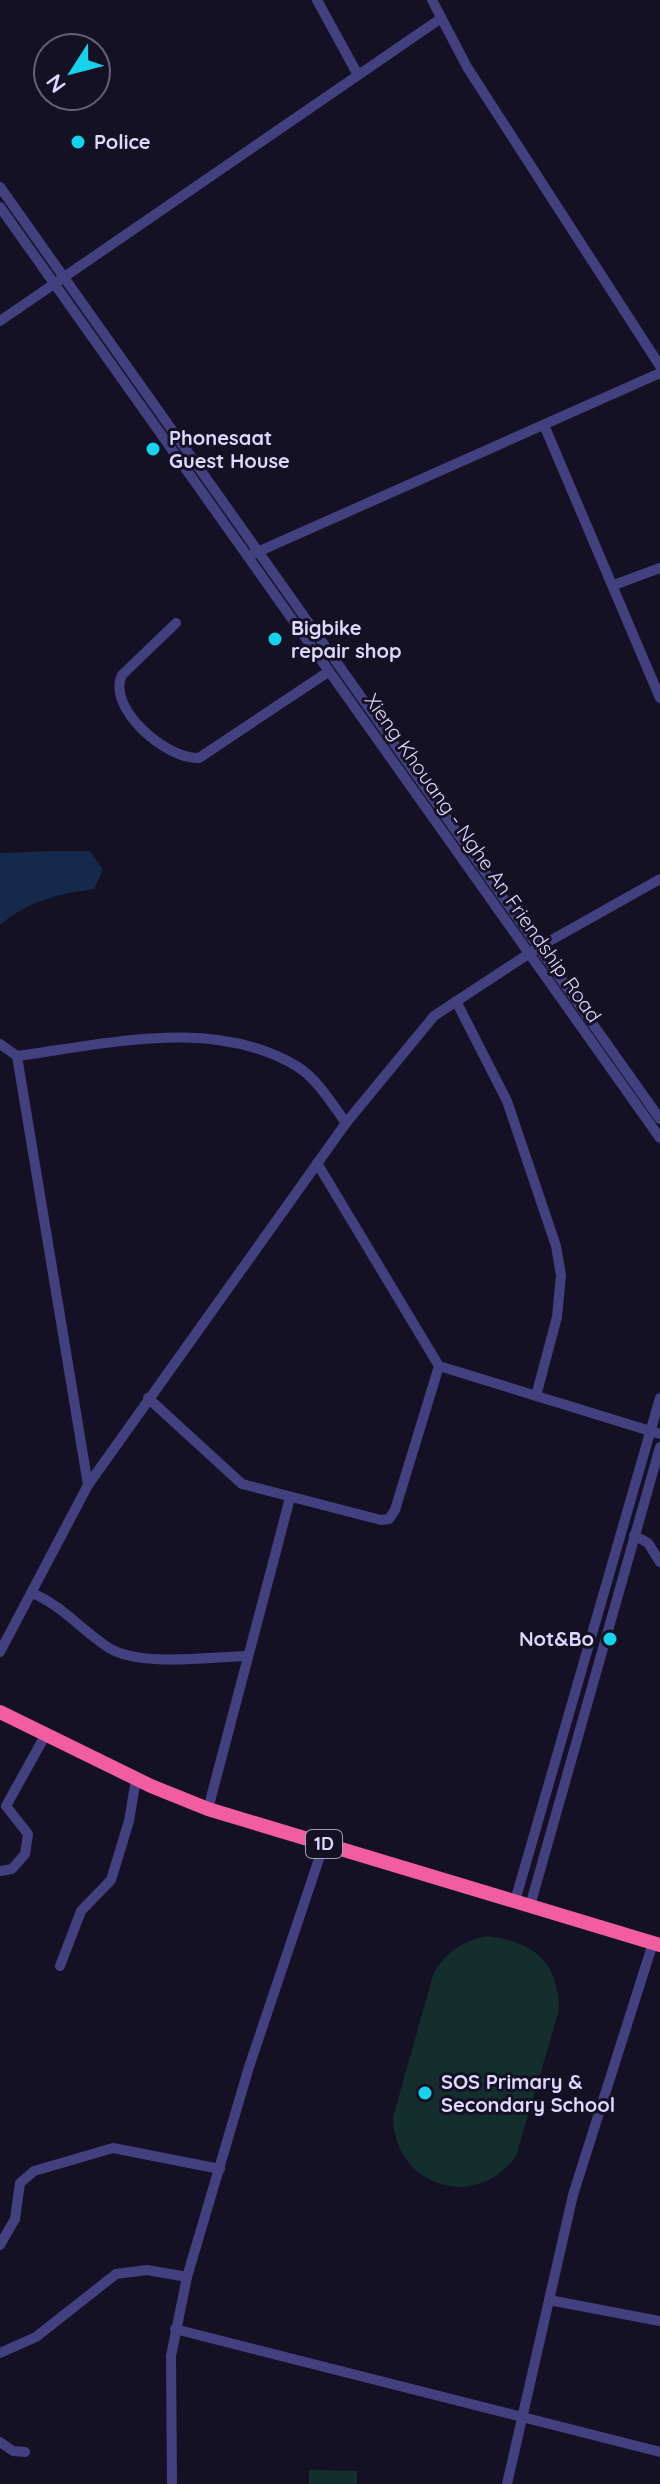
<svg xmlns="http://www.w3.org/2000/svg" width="660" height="2484" viewBox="0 0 660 2484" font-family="Quicksand,sans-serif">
<rect width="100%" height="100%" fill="#151125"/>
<g fill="#142e2e">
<path d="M487,1936C534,1942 558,1961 559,2010L516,2156C476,2212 394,2187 393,2117L434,1972C449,1950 461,1942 487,1936Z"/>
<path d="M309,2470L357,2471V2484H309Z"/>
</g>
<path fill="#14294b" d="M53,851H90L103,870L94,889C58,894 28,901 0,925V853Z"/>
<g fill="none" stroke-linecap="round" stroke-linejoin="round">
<g stroke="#434080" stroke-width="10">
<path d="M317,0L358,75"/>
<path d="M432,0L467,67L660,366"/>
<path d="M0,187L660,1119"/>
<path d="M0,207L660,1138"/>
<path d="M0,321L440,19"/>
<path d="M544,425L660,698"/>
<path d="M253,554L660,373"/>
<path d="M614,585L660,568"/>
<path d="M176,623L122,675C106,708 167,760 199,758L328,672"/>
<path d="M456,1001L507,1101L556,1246L561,1275L557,1317L536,1396"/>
<path d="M0,1044L17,1056C108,1044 215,1016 298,1067C318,1080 332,1104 346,1123"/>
<path d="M17,1056L88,1485"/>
<path d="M317,1163L439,1366L660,1434"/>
<path d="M148,1398L242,1484L381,1520L389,1519L395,1510L439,1366"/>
<path d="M634,1535L648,1543L660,1562"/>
<path d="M32,1593C63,1606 81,1630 109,1648C141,1667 208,1657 246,1656"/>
<path d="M0,1652L88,1485L346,1123L434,1016L539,947L660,879"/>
<path d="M208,1809L290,1498"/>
<path d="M0,1871L12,1869L25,1854L28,1834L6,1806L46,1734"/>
<path d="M515,1901L660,1398"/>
<path d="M530,1906L660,1447"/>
<path d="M60,1966L81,1911L111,1880L129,1821L136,1779"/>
<path d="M0,2245L15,2219L20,2183L34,2171L113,2148L220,2169"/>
<path d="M549,2300L660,2321"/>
<path d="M175,2329L660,2452"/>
<path d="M0,2353L36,2337L116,2274L147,2270L187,2277"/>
<path d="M0,2442L13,2451L25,2452"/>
<path d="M172,2484L171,2356L187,2277L249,2067L324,1844"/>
<path d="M507,2484L573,2195L653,1943"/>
</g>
<path stroke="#f25da2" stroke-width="14" d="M0,1712L151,1786L208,1809L660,1945"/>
</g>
<g fill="#14d3ec" stroke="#151125" stroke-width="3">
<circle cx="78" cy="142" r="8"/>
<circle cx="153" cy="449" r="8"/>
<circle cx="275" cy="639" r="8"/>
<circle cx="610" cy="1639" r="8"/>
<circle cx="425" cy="2093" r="8"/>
</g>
<g text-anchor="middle" stroke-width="6" stroke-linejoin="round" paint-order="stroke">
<rect fill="#151125" stroke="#a19cbc" stroke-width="2" x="306" y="1830" width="36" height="28" rx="6"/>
<g font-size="18" font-weight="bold" fill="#ddd8fc">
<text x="324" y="1850">1D</text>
</g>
<g font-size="20" font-weight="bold" fill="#ddd8fc" stroke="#151125" text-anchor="start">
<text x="94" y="149">Police</text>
<text x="169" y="445">Phonesaat<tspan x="169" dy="23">Guest House</tspan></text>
<text x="291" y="635">Bigbike<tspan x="291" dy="23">repair shop</tspan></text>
<text x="594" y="1646" text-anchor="end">Not&amp;Bo</text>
<text x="441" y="2089">SOS Primary &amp;<tspan x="441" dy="23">Secondary School</tspan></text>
</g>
<g font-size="20" fill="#ddd8fc" stroke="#151125">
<text transform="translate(483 858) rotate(55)" y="7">Xieng Khouang - Nghe An Friendship Road</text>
</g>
</g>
<g transform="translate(72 72) rotate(234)"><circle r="38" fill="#151125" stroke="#65617b" stroke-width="2"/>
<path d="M0-6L14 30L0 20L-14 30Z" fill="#14d3ec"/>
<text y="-12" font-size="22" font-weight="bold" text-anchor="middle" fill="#ddd8fc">N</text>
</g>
</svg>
